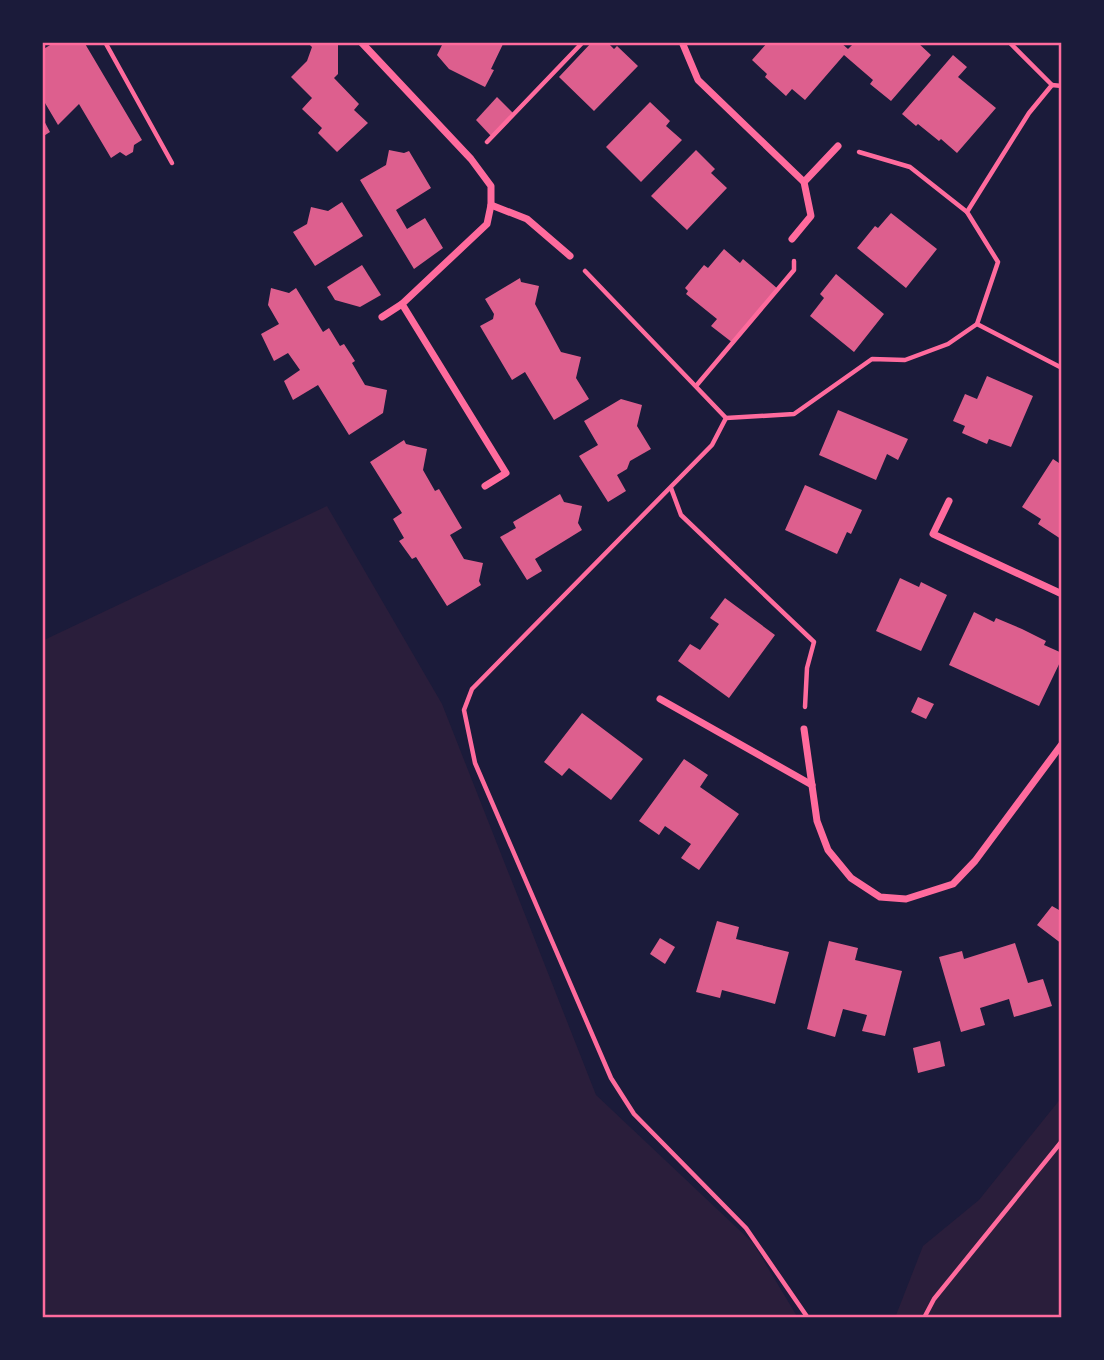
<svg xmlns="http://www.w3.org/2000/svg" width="1104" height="1360" viewBox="0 0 1104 1360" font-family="'Varela Round',sans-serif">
<rect width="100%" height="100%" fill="#1b1b3a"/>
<g fill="#2a1e3b">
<path d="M327,506L442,704L596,1095L753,1243L798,1318H42V641Z"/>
<path d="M1062,1097V1318H895L923,1246L979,1200Z"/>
</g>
<g fill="#dd5f8e">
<path d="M55,42H84L142,140L134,145L133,152L126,156L120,152L111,158L79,104L58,125L45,103L42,104V50Z"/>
<path d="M307,42H338V74L334,78L359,104L354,110L368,123L337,152L318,133L322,128L302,109L312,98L291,77L307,61L312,47Z"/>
<path d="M437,42H499L503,44L491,69L494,70L485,87L449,69L437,55L442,45Z"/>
<path d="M592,42H607L614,49L617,46L638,66L594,111L559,77Z"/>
<path d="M768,42H840L848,49L855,42H917L931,55L891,101L870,84L873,80L844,55L805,100L792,89L786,96L765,77L767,74L752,60Z"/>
<path d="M953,55L967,67L958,77L996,108L957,153L941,139L939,141L918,124L916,126L902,114Z"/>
<path d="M497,97L513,113L491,136L476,120Z"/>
<path d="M650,102L670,121L666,126L682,140L641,182L606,147Z"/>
<path d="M42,117L50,132L42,137Z"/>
<path d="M389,150L404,153L409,151L431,188L396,210L407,229L425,218L443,248L414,269L360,180L386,165Z"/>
<path d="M696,150L715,169L711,173L727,188L687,230L651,196Z"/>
<path d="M342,202L363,236L315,266L293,232L307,224L311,207L328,211Z"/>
<path d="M891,213L937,249L906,288L857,248L875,226L878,228Z"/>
<path d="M724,249L740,263L743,259L778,289L733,343L711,326L717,319L686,294L688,291L685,288L704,265L708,268Z"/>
<path d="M362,265L381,295L360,307L335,300L327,287Z"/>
<path d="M836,274L884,314L854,352L810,316L824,298L820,294Z"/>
<path d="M520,278L521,282L539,286L535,304L561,352L581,357L576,378L589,399L554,420L525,372L512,380L480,326L493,319L494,314L485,299Z"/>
<path d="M271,288L289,293L296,288L323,332L329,328L340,346L344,344L355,361L352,363L365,385L387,390L383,413L349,435L318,385L293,400L284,381L300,370L288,353L274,361L261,334L279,324L268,305Z"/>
<path d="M987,376L1033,396L1011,447L989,439L987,444L962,433L965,426L953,421L965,394L977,399Z"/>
<path d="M621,399L642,405L637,426L651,449L630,461L627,469L617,475L626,491L608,502L579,456L598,445L584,421Z"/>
<path d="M838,410L908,439L898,460L887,454L876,480L819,455Z"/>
<path d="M404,440L406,444L427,449L423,470L435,491L439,489L462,528L450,535L464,559L483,563L479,581L481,585L447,606L416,557L412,559L399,541L404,538L393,519L402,513L370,462Z"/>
<path d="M1053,459L1062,465L1061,539L1038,524L1041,519L1022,507Z"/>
<path d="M805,485L862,510L851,534L847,532L837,554L785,530Z"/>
<path d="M560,494L564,502L582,506L578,523L582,530L535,559L542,571L527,580L500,537L516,528L513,522Z"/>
<path d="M900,578L919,587L921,582L947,595L921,651L876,631Z"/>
<path d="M725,598L775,635L729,698L678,661L690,644L700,650L719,624L710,618Z"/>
<path d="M974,612L994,622L996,618L1022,629L1046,641L1044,645L1062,653V658L1039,706L949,665Z"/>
<path d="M918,697L934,704L926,719L911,712Z"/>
<path d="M582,713L643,759L611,800L569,768L562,776L544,762Z"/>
<path d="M684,759L708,775L700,787L739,814L699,870L681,858L691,844L665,826L659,835L639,821Z"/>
<path d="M1062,905V944L1037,925L1052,906L1059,910Z"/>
<path d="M717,921L739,927L736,939L789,952L775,1004L722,990L720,998L696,992Z"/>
<path d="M660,938L675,947L665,964L650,954Z"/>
<path d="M829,941L858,948L855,960L902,971L885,1036L862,1031L867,1015L843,1009L835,1037L807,1029Z"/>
<path d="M1015,943L1028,983L1043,979L1052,1006L1014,1017L1009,999L980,1008L985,1025L961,1032L939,957L962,951L964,959Z"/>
<path d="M940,1041L945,1066L918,1073L913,1048Z"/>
</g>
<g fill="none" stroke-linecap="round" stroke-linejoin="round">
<g stroke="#ff6b9d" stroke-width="4.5">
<path d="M105,42L172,163"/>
<path d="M1009,42L1052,85"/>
<path d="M487,142L583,42"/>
<path d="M859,152L910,167L967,212"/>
<path d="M585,271L726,418L794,414L872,359L905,360L948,344L977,324L998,262L967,212L1029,113L1052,85L1062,86"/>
<path d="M977,324L1062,368"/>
<path d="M696,386L794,270V261"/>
<path d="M726,418L712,445L472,689L464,710L475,763L611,1078L634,1114L746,1228L808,1318"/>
<path d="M671,488L681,515L814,642L807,668L805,707"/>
<path d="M924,1318L934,1299L1062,1141"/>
</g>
<g stroke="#ff6b9d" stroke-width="7">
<path d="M361,42L471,159L491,186V205L487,224L402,304L506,473L485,486"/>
<path d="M682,42L698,80L804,182L838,146"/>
<path d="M491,205L527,219L570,256"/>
<path d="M792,239L811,216L804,182"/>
<path d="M382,317L402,304"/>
<path d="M949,501L933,534L1062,594"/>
<path d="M660,699L812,785"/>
<path d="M804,729L817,821L828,850L851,878L880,897L906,899L953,884L975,861L1062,744"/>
</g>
</g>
<rect width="1104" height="1360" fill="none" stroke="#1b1b3a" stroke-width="88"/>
<rect x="44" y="44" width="1016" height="1272" fill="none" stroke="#ff6b9d" stroke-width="2.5"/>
</svg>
